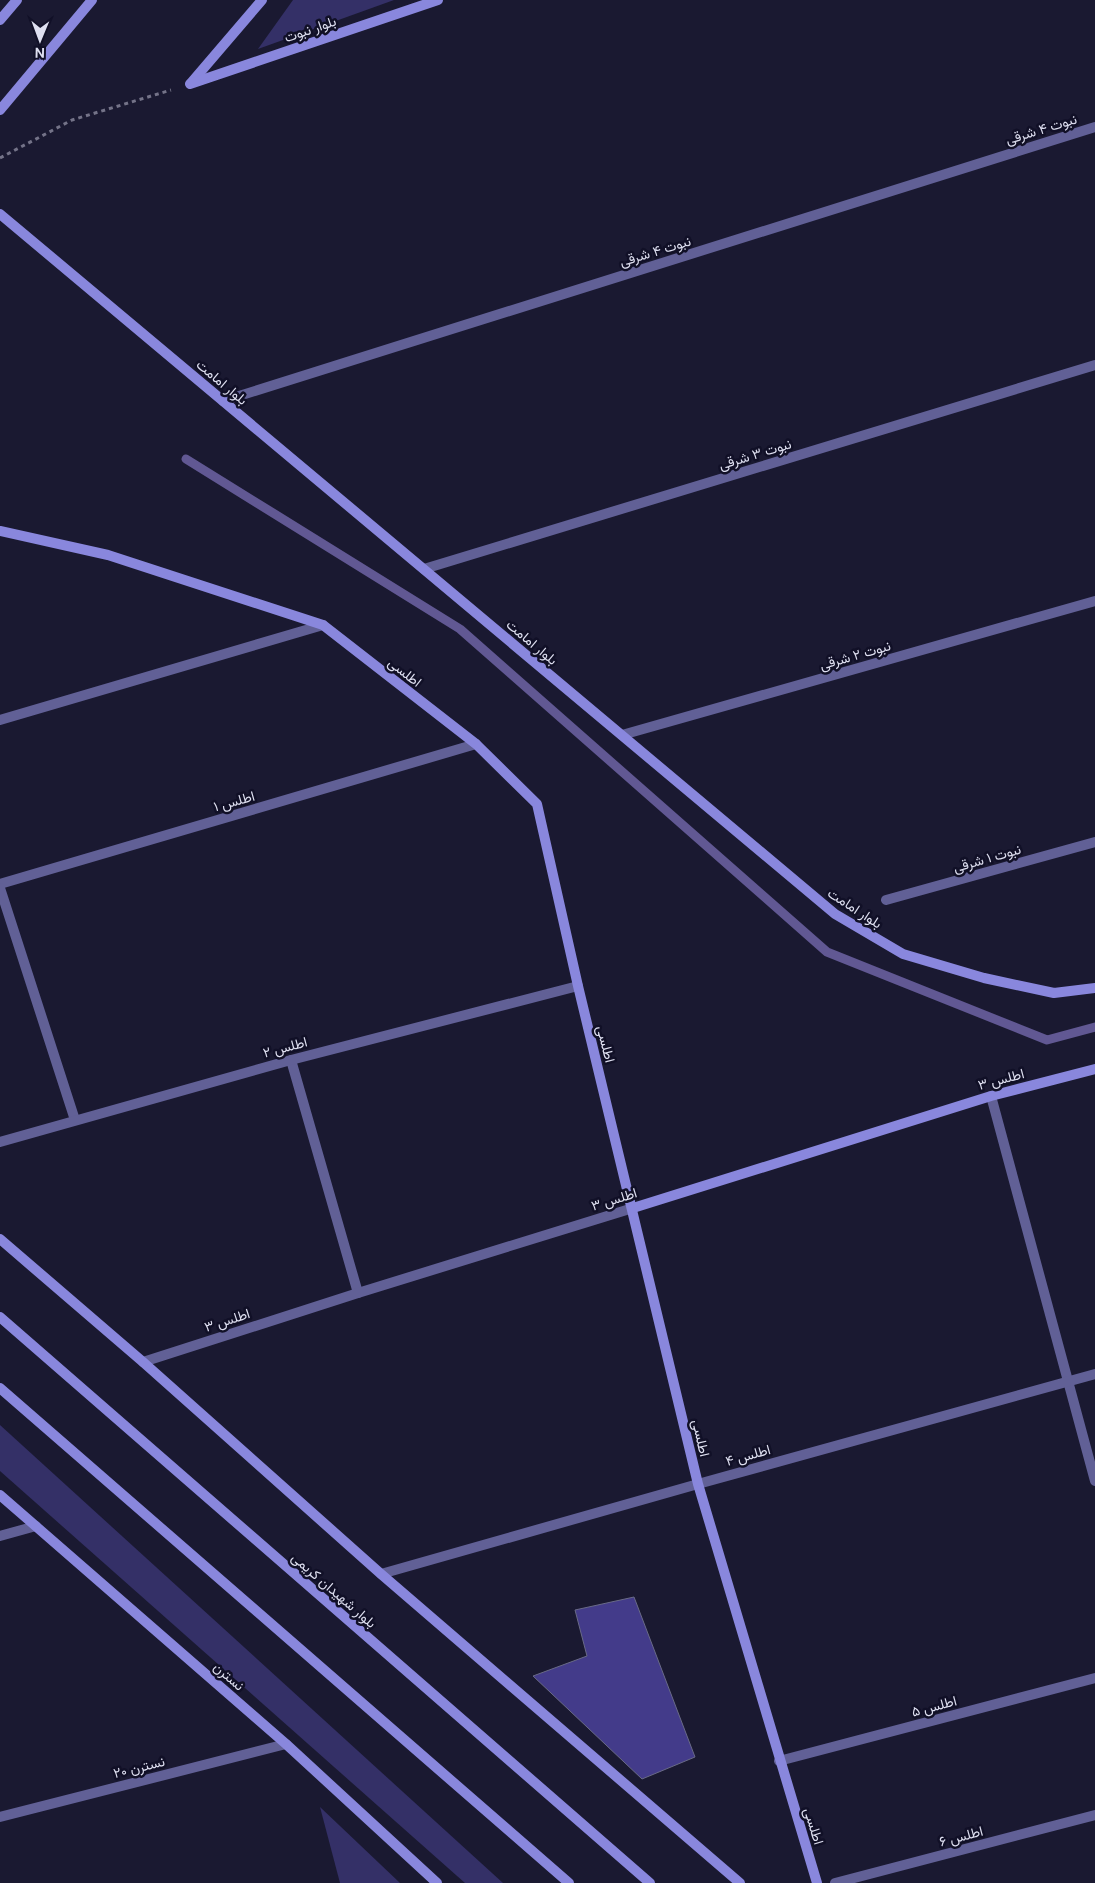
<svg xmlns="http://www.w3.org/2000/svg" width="1095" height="1883" viewBox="0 0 1095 1883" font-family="'DM Sans',Vazirmatn,sans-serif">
<rect width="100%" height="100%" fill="#1a1931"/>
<g fill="#343067">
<path d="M293,0H394L258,49Z"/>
<path d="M0,1425L503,1883H465L0,1471Z"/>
<path d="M320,1807L400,1883H340Z"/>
</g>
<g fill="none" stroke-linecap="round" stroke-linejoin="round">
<path stroke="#615893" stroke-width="9" d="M186,459L460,629L827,952L1047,1040L1095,1027"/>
</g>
<path fill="#433b8a" stroke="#696a87" d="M634,1597L695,1757L642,1779L533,1676L587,1656L575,1610Z"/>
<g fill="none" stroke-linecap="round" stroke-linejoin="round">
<path stroke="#747388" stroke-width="3" stroke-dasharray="4 4" stroke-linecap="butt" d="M0,158L72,120L171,90"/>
<path stroke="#616096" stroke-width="10" d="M835,1883L1095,1815"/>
<g stroke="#616096" stroke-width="10">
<path d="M223,401L1095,127"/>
<path d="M424,569L1095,365"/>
<path d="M0,720L323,625"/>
<path d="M622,735L1095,601"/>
<path d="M0,884L476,744"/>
<path d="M0,888L75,1120"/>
<path d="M886,900L1095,842"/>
<path d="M291,1060L358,1293"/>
<path d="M991,1096L1095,1481"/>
<path d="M0,1142L291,1060L578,986"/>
<path d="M143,1362L358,1293L633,1208"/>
<path d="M0,1536L36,1526"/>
<path d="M381,1574L698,1484L1095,1374"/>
<path d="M779,1761L1095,1678"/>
<path d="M0,1817L286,1744"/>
</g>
<g stroke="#8987dd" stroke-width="10">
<path d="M0,20L17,0"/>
<path d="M191,83L262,0"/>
<path d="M190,84L438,0"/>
<path d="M0,110L92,0"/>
<path d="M0,214L835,914L903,954L984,978L1054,993L1095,988"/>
<path d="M0,531L108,555L323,625L476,744L537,804L578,986L698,1484L817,1883"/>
<path d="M633,1208L991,1096L1095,1069"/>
<path d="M0,1239L143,1362L381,1574L740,1883"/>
<path d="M0,1317L650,1883"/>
<path d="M0,1388L569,1883"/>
<path d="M0,1495L286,1744L437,1883"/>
</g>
</g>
<g text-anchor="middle" stroke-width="5" stroke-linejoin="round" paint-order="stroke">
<g font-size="14" fill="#dedff0" stroke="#111027">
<text transform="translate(310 29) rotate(-19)" y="5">بلوار نبوت</text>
<text transform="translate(1041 129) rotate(-17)" y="5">نبوت ۴ شرقی</text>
<text transform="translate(655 251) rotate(-17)" y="5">نبوت ۴ شرقی</text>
<text transform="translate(222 382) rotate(40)" y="5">بلوار امامت</text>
<text transform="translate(755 454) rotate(-17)" y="5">نبوت ۳ شرقی</text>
<text transform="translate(532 642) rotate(40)" y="5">بلوار امامت</text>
<text transform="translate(855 655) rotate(-16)" y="5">نبوت ۲ شرقی</text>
<text transform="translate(405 672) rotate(38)" y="5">اطلسی</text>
<text transform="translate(234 801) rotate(-16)" y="5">اطلس ۱</text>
<text transform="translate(987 858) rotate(-16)" y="5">نبوت ۱ شرقی</text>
<text transform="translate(855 908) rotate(33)" y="5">بلوار امامت</text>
<text transform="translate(606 1044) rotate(76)" y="5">اطلسی</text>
<text transform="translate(285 1047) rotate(-15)" y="5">اطلس ۲</text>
<text transform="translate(1001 1079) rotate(-15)" y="5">اطلس ۳</text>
<text transform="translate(614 1199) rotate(-17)" y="5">اطلس ۳</text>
<text transform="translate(227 1320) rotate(-18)" y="5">اطلس ۳</text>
<text transform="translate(701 1438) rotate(77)" y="5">اطلسی</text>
<text transform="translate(748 1455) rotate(-16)" y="5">اطلس ۴</text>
<text transform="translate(334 1590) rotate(41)" y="5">بلوار شهیدان کریمی</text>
<text transform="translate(229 1676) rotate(41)" y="5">نسترن</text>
<text transform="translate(934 1706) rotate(-15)" y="5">اطلس ۵</text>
<text transform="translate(139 1767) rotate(-14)" y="5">نسترن ۲۰</text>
<text transform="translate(814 1826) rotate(73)" y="5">اطلسی</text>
<text transform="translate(961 1836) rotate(-15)" y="5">اطلس ۶</text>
</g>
</g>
<g transform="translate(40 40) rotate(181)" stroke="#111027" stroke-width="4" paint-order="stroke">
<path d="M0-4L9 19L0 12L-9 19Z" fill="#dedff0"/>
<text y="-8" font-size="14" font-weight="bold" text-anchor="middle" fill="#dedff0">N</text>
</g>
</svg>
